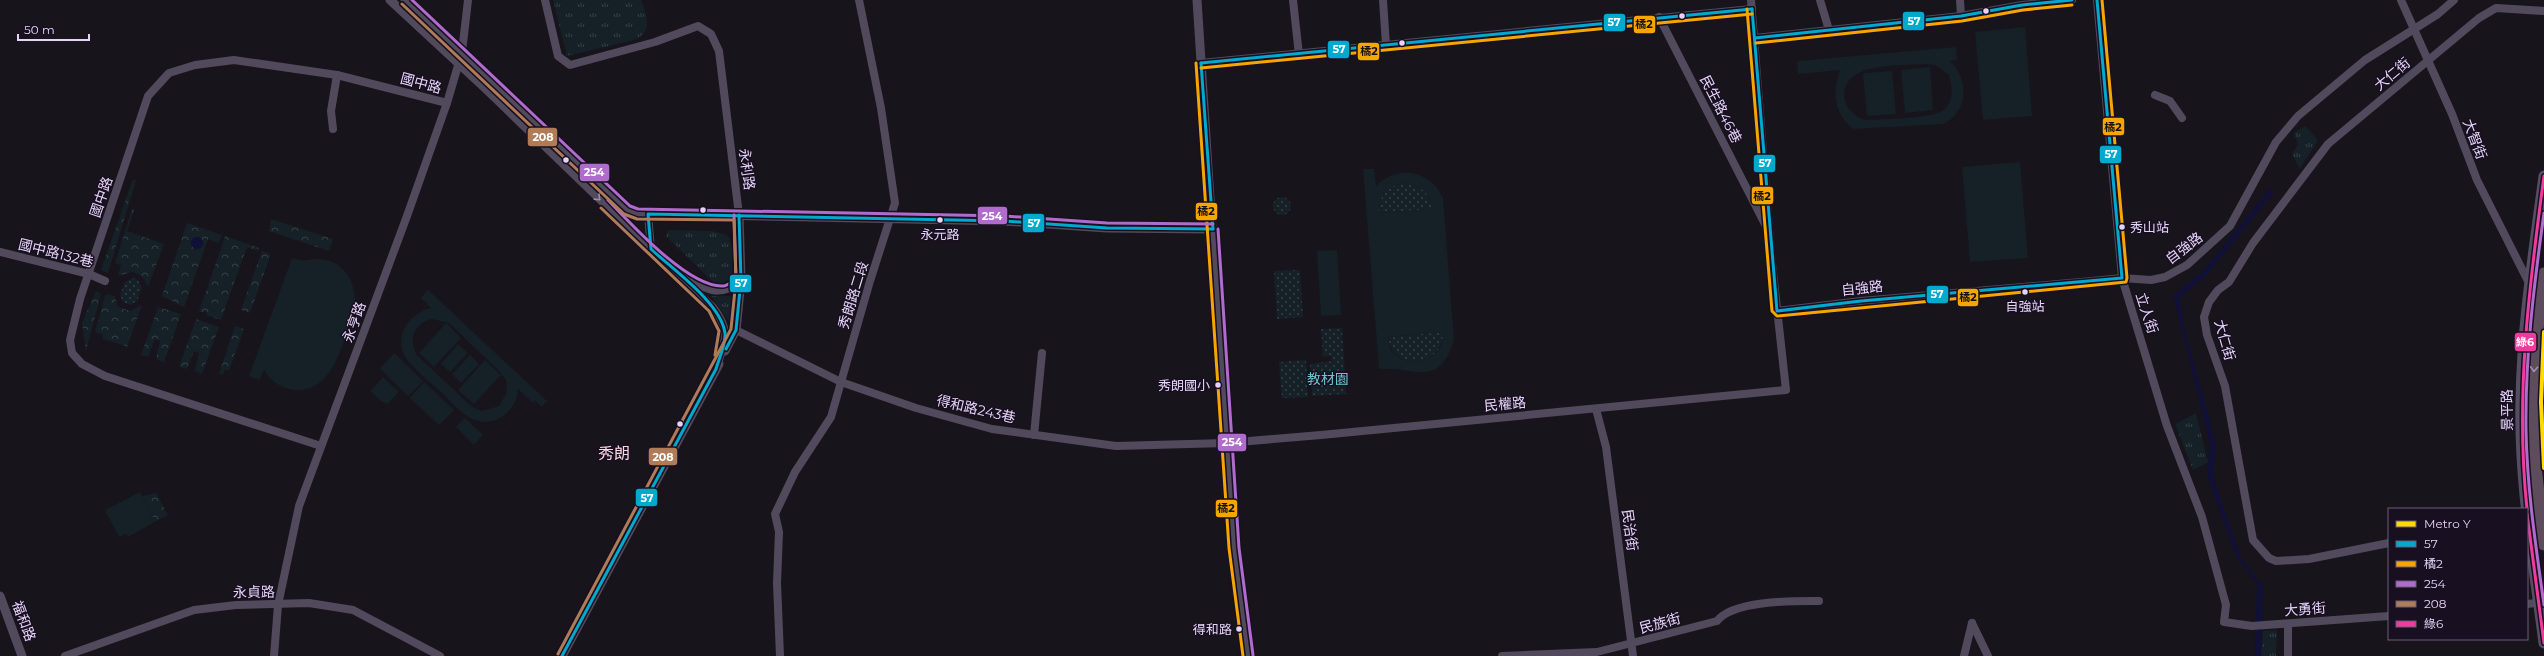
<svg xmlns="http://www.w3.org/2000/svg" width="2544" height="656" viewBox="0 0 2544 656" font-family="Montserrat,'Noto Sans TC',sans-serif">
<defs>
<pattern id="grass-dots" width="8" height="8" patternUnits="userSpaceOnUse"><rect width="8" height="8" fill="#152027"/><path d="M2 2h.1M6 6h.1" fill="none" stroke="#374047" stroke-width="1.8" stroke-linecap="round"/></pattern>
<pattern id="forest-crowns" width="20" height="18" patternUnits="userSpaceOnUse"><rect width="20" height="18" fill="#152027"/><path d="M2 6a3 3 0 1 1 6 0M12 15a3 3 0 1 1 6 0" fill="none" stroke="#374047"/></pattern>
<pattern id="park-tufts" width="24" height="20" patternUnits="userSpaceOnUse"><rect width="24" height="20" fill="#152027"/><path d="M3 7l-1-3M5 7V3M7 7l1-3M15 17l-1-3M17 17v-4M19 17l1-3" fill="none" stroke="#374047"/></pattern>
</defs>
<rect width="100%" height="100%" fill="#18141c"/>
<g fill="url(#grass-dots)">
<path d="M1402,183C1419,183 1430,193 1433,209L1378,213C1378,197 1387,187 1402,183Z"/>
<circle cx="1282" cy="206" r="9"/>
<path d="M1300,270L1303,317L1277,319L1274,271Z"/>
<path d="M133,278L138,280L142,288L137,301L130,305L123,302L120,295L125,282Z"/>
<path d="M1342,328L1346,394L1312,396L1310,364L1332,361L1331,356L1323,357L1321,329Z"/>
<path d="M1443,332C1444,368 1391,372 1388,337Z"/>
<path d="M1306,360L1308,397L1282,398L1279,362Z"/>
</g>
<g fill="url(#forest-crowns)">
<path d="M133,179L136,180L108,273L101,270Z"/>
<path d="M132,209L134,210L127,231L164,244L148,287L142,276L132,272L118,276L121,265L115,263Z"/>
<path d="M271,219L333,239L329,251L269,231Z"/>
<path d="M187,223L222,235L219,243L208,239L184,307L162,296Z"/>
<path d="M225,236L259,248L258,251L247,247L221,320L206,315L207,312H199Z"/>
<path d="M262,251L271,254L250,313L241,310Z"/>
<path d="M96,291L101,294L86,351L82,323Z"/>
<path d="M109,294L114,296L119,307L130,311L142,305L126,350V346L103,339L102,334L95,332L105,295Z"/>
<path d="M158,307L181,314L164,362L156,359L160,341L155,339L148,357L141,355Z"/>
<path d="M196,319L219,327L202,374L195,371L199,353L194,351L187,369L179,367Z"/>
<path d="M235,326L244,329L229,371L225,369L223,375L219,374Z"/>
<path d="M156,493L168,515L155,522L142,496Z"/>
</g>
<g fill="url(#park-tufts)">
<path d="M553,0H641C647,16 654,32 634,40L567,56Z"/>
<path d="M2305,126L2318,140L2300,169L2292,155L2298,144L2294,133Z"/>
<path d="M672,230L712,231L727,235C736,248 740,288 714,283L666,236L667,231Z"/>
<path d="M711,296H730L732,299L730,323Z"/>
<path d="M2196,413L2208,462L2193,470L2175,424Z"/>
<path d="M2277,630L2276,656H2261L2263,631Z"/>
</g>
<g fill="#152027" fill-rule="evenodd">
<path d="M2025,27L2032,116L1983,120L1975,32Z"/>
<path d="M1956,47L1957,60L1950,61C1969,79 1969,111 1944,124L1854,129C1834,115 1832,92 1840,70L1798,74L1797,61ZM1927,64L1935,65L1949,75C1952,86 1954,99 1946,108C1937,119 1882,119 1866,120C1856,117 1847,111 1845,100C1838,61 1902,66 1927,64Z"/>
<path d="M1930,67L1933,110L1905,113L1901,70Z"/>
<path d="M1892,71L1896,114L1867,116L1863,73Z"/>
<path d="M2020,162L2028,258L1970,262L1962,167Z"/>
<path d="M1363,169H1374L1376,186C1397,164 1431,170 1443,198L1454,340C1439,390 1412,366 1379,369ZM1402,183C1419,183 1430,193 1433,209L1378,213C1378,197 1387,187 1402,183ZM1443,332C1446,368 1388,372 1388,337Z"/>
<path d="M1337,250L1341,315L1321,316L1317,251Z"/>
<path d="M292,258C302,262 306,260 316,259C343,258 357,282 355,306C344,336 336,394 294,390C281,389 270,380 264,370L260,380L249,376Z"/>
<path d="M428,290L547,401L542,407L535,400L533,403L518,389C517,412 494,429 472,419C461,414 451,402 442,393C431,383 418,373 408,361C391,340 408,313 431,308L421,298ZM432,319L449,323L499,371L506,380L507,392L499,406L482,411L471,406L417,355C408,339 414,323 432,319Z"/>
<path d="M446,323L461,338L434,367L419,353Z"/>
<path d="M458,344L468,353L450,372L441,364Z"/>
<path d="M394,353L423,381L408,396L380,369Z"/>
<path d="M470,355L479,364L461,383L452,374Z"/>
<path d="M485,360L501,375L474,404L458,390Z"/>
<path d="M383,377L399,392L388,404L381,401L370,391Z"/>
<path d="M424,382L454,410L439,425L410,398Z"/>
<path d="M465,418L483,435L474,445L456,427Z"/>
<path d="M140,492L155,522L128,537L126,534L119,537L105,510Z"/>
</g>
<g fill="#111036">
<path d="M2270,189L2274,192L2207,275L2180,297L2186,335L2214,436L2216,449L2213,468L2215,483L2241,558L2263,587L2261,656H2255L2257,585L2235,554L2211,487L2207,474L2210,444L2173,295L2202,272Z"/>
<circle cx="197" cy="243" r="6"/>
</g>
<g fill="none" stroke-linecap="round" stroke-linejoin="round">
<g stroke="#514a5c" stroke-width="8">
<path d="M545,0L558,56L570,65L655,42L698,26L711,34L719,51L739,215"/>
<path d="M1293,0L1299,55"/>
<path d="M1383,0L1386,45"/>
<path d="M1820,0L1829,30"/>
<path d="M1960,0L1961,16"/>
<path d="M2097,0L2122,278L2167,426L2202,517L2226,605L2224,622L2252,626L2389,616"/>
<path d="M2401,0L2452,114L2477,180L2530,285"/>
<path d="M1659,17L1769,232"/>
<path d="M1755,38L1961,16L2022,5L2072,0"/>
<path d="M1201,63L1752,9"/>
<path d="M2155,95L2170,101L2182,118"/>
<path d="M333,129L331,111L337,75"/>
<path d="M648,214L651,249"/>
<path d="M0,252L89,274L105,281"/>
<path d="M677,270C699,285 717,302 741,280"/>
<path d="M1777,311L1861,301L2092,281L2122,278L2151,280L2165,277L2187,265L2230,226L2276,142L2298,116L2365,60L2438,14L2454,0"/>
<path d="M736,330L841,382L916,408L992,429L1116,446L1226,443L1321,435L1786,390L1771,254L1751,0"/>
<path d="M1596,409L1606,447L1633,656"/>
<path d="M1034,435L1042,353"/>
<path d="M321,446L105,376L82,364L72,353L70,340L80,299L148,96L169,73L195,65L234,60L337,75L447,103"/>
<path d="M2389,543L2309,559L2276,561L2269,558L2253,540L2225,386L2207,335L2204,317L2209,302L2218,290L2229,282L2253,243L2328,144L2479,18L2496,8L2544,11"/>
<path d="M2527,604L2544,602"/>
<path d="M1972,623L1988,656"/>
<path d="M65,656L194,610L236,605L309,603L353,610L440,656"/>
<path d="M274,656L278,605L299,506L407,216L447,103L462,52L468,0"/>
<path d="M780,656L777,583L779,532L775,514L795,472L831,417L870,281L895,203L881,108L859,0"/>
<path d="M1502,656L1597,652L1717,621C1733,600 1794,601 1819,601"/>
<path d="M1964,656L1972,623"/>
<path d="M2288,656V624"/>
</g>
<g stroke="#514a5c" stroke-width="9">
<path d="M390,0L485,88L713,308C732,333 723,342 716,369"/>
<path d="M405,0L627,210L634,213"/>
<path d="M1197,0L1226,443L1234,548L1248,656"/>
<path d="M614,213L1005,221L1107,228L1213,229"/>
<path d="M725,351L736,330L741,280L739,215"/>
<path d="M0,596L22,656"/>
<path d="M562,656L719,364"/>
</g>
<path stroke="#554d62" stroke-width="11" d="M2544,176C2534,251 2522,326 2521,402C2519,482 2534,564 2544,643"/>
<path stroke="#5c4c5c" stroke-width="13" d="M2544,274C2535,332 2531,389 2534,447C2535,479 2541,512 2544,544"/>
<defs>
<g id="bus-1">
<path d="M1752,9L1777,311L1861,301L2122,278L2097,0"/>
<path d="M1755,38L1961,16L2022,5L2072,0"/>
<path d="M1201,63L1752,9"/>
<path d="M1201,63L1213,229"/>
<path d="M726,349L736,330L741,280L739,215"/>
<path d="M562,656L716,369C719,358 726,345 725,333C721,303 672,269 651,249L648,214L1005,221L1107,228L1213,229"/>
</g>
<g id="bus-2">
<path d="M1747,9L1772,311L1777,316L2126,282L2127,278L2102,0"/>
<path d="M1756,43L1962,21L2023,10L2072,5"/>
<path d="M1196,63L1229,548L1243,656"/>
<path d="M1201,68L1752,14"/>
</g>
<g id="bus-3">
<path d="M412,0L630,206L638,209L1005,216L1107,223L1213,224"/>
<path d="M608,200C631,224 689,288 723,286C728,286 732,281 736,278L734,215"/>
<path d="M2544,213C2534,285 2525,357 2526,430C2527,489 2536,547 2544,605"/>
<path d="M1218,229L1239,548L1253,655"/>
</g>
<g id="bus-4">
<path d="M402,4L624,214L637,219L734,220L736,280L731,329L558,654"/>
<path d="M601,208L709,311L719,331L715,355"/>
</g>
<g id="bus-5">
<path d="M2527,509C2515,397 2529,287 2544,176"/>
<path d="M2527,514L2544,643"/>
</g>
</defs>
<use href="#bus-1" stroke="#181020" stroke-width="6"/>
<use href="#bus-2" stroke="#181020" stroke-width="6"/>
<use href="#bus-3" stroke="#181020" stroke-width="6"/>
<use href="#bus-4" stroke="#181020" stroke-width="6"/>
<use href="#bus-5" stroke="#181020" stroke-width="6"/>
<use href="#bus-1" stroke="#00a9ce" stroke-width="3"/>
<use href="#bus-2" stroke="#f7a600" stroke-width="3"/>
<use href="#bus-3" stroke="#b06ccc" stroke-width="3"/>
<use href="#bus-4" stroke="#b07c57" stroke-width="3"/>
<use href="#bus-5" stroke="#f13a9d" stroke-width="3"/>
<defs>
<path id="metro-1" d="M2544,332L2541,402L2544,468"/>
</defs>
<use href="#metro-1" stroke="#181020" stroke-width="7"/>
<use href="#metro-1" stroke="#ffd900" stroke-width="4"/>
</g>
<defs><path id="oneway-chevron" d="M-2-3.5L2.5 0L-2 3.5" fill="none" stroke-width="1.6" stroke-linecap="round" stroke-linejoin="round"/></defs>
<use stroke="#9b8faa" href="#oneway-chevron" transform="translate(598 198) rotate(44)"/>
<use stroke="#a090aa" href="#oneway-chevron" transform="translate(2534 369) rotate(93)"/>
<g fill="#e5d4f9" stroke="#181020" stroke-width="1.5">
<circle cx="1986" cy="11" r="3.5"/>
<circle cx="1682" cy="16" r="3.5"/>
<circle cx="1402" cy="43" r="3.5"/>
<circle cx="566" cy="160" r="3.5"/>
<circle cx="703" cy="210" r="3.5"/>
<circle cx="940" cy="220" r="3.5"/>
<circle cx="2122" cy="227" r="3.5"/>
<circle cx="2025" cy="292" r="3.5"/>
<circle cx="1218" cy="385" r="3.5"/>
<circle cx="680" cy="424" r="3.5"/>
<circle cx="1239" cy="629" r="3.5"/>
</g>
<g text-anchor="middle" stroke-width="3" stroke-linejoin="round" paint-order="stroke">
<g font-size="13" fill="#e5d4f9" stroke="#181020">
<text x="2130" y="232" text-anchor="start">秀山站</text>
<text x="940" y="239">永元路</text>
<text x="2025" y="311">自強站</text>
<text x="1210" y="390" text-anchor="end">秀朗國小</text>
<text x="1232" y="634" text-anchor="end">得和路</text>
</g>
<g font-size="14" fill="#e5d4f9" stroke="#181020">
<text transform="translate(2392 74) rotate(-40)" y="5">大仁街</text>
<text transform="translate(421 83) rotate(15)" y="5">國中路</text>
<text transform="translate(1721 109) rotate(63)" y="5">民生路46巷</text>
<text transform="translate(2475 139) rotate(69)" y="5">大智街</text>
<text transform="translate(747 169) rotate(82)" y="5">永利路</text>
<text transform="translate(101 197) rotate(-71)" y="5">國中路</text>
<text transform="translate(2184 248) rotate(-37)" y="5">自強路</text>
<text transform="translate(56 253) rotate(14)" y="5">國中路132巷</text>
<text transform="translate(1862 288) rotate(-6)" y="5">自強路</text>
<text transform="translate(853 295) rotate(-73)" y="5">秀朗路二段</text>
<text transform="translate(2147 313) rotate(72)" y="5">立人街</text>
<text transform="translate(354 322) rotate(-70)" y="5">永亨路</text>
<text transform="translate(2225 340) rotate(74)" y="5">大仁街</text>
<text transform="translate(1505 404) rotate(-5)" y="5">民權路</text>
<text transform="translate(976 409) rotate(13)" y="5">得和路243巷</text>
<text transform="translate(2507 410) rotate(-91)" y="5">景平路</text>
<text transform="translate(1630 530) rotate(82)" y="5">民治街</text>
<text transform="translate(254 592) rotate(-1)" y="5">永貞路</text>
<text transform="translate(2305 609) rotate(-4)" y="5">大勇街</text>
<text transform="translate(24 621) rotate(70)" y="5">福和路</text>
<text transform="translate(1660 623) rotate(-15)" y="5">民族街</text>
</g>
<g font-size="14" fill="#6ac5d0" stroke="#181020">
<text x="1328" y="384">教材園</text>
</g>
<g font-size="16" fill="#fad6e0" stroke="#181020">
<text x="614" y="459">秀朗</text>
</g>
</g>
<g stroke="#181020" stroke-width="1.5">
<rect x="1902" y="11" width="23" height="20" rx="4" fill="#00a9ce"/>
<rect x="1603" y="13" width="23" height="19" rx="4" fill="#00a9ce"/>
<rect x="1633" y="15" width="23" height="19" rx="4" fill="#f7a600"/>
<rect x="1327" y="40" width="23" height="19" rx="4" fill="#00a9ce"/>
<rect x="1357" y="42" width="23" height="19" rx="4" fill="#f7a600"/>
<rect x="2102" y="117" width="23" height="19" rx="4" fill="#f7a600"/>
<rect x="527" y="127" width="31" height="20" rx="4" fill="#b07c57"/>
<rect x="2099" y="145" width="23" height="19" rx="4" fill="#00a9ce"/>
<rect x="1753" y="154" width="23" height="19" rx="4" fill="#00a9ce"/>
<rect x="579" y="163" width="31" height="19" rx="4" fill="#b06ccc"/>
<rect x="1751" y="186" width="23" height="19" rx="4" fill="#f7a600"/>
<rect x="1195" y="202" width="23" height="19" rx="4" fill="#f7a600"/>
<rect x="977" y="206" width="31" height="19" rx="4" fill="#b06ccc"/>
<rect x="1022" y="213" width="23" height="20" rx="4" fill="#00a9ce"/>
<rect x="729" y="274" width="23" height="19" rx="4" fill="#00a9ce"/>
<rect x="1926" y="285" width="23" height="19" rx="4" fill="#00a9ce"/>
<rect x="1957" y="288" width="22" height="19" rx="4" fill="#f7a600"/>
<rect x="2514" y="332" width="23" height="20" rx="4" fill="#f13a9d"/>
<rect x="1217" y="433" width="30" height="19" rx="4" fill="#b06ccc"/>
<rect x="648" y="447" width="30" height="19" rx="4" fill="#b07c57"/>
<rect x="635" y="488" width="23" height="19" rx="4" fill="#00a9ce"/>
<rect x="1215" y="499" width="23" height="19" rx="4" fill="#f7a600"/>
</g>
<g font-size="11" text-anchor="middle" font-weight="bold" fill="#fff">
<text x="1914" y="25">57</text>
<text x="1614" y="26">57</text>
<text x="1339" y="53">57</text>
<text x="543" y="141">208</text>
<text x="2111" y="158">57</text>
<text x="1765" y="167">57</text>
<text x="594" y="176">254</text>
<text x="992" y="220">254</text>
<text x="1034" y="227">57</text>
<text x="741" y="287">57</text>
<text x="1937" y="298">57</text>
<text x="2525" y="346">綠6</text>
<text x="1232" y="446">254</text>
<text x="663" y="461">208</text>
<text x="647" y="502">57</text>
</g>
<g font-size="11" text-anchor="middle" font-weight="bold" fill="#111">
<text x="1644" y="28">橘2</text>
<text x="1369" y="55">橘2</text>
<text x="2113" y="131">橘2</text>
<text x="1762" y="200">橘2</text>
<text x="1206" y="215">橘2</text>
<text x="1968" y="301">橘2</text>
<text x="1226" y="512">橘2</text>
</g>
<rect x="2388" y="508" width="140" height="132" fill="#181020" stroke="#6a5e77"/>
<rect x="2396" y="521" width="20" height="6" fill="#ffd900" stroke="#6a5e77"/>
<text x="2424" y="528" font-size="12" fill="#e5d4f9">Metro Y</text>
<rect x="2396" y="541" width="20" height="6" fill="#00a9ce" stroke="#6a5e77"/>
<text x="2424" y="548" font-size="12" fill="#e5d4f9">57</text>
<rect x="2396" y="561" width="20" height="6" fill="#f7a600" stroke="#6a5e77"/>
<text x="2424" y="568" font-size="12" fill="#e5d4f9">橘2</text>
<rect x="2396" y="581" width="20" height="6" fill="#b06ccc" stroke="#6a5e77"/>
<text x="2424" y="588" font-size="12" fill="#e5d4f9">254</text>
<rect x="2396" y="601" width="20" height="6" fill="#b07c57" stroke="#6a5e77"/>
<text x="2424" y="608" font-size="12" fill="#e5d4f9">208</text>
<rect x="2396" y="621" width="20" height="6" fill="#f13a9d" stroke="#6a5e77"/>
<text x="2424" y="628" font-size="12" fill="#e5d4f9">綠6</text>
<path d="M18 34v6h71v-6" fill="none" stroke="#e5d4f9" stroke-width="2"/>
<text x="24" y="34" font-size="12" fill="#e5d4f9" stroke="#181020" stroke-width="3" paint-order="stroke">50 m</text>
</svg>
